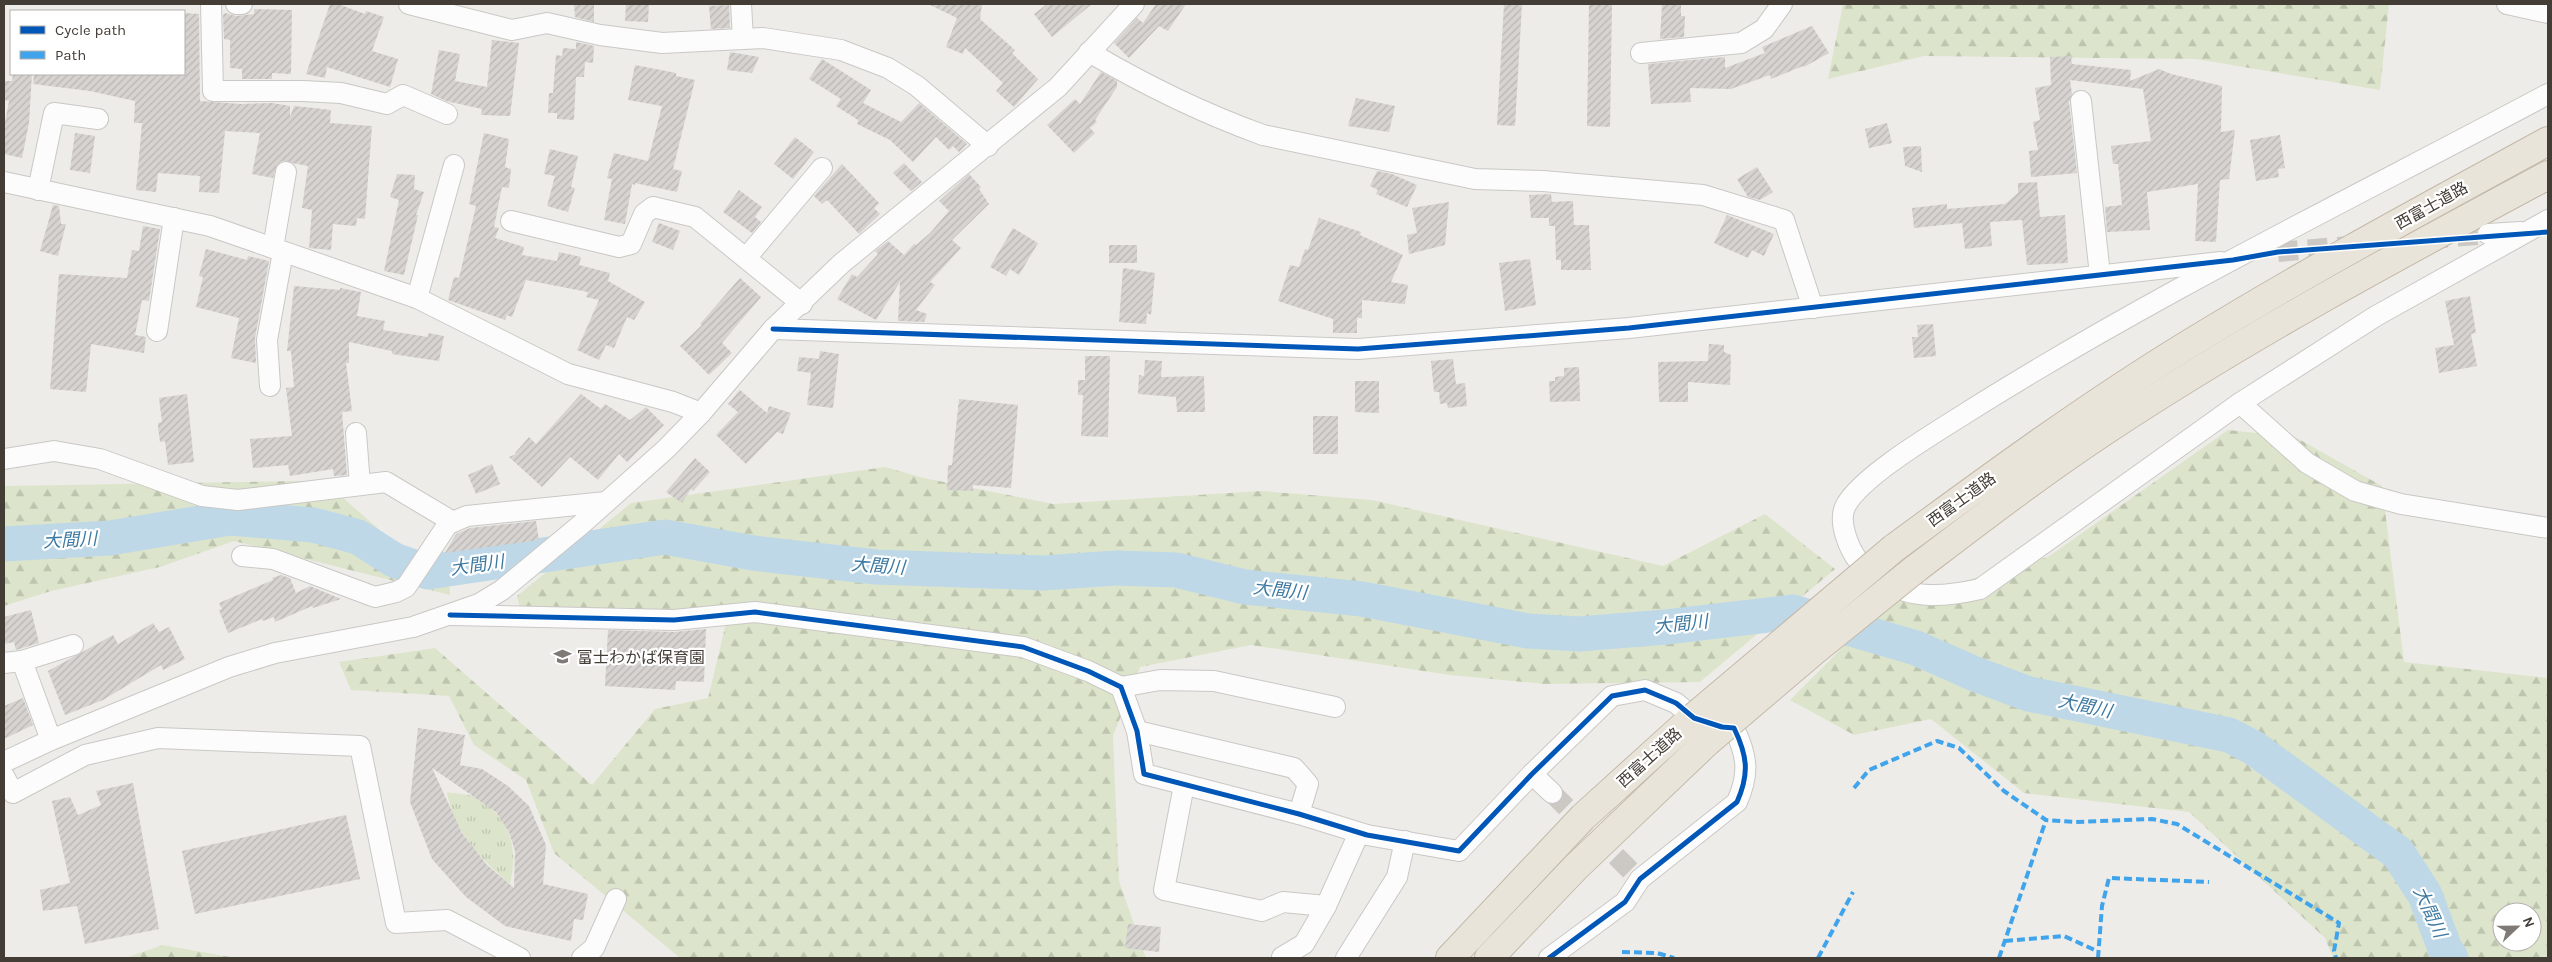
<svg xmlns="http://www.w3.org/2000/svg" width="2552" height="962" viewBox="0 0 2552 962" font-family="Karla,'Noto Sans JP',sans-serif">
<defs>
<pattern id="grass-tufts" width="24" height="20" patternUnits="userSpaceOnUse" patternTransform="scale(1.25)"><rect width="24" height="20" fill="#dce5cb"/><path d="M3 7l-1-3M5 7V3M7 7l1-3M15 17l-1-3M17 17v-4M19 17l1-3" fill="none" stroke="#bec5af"/></pattern>
<pattern id="forest-firs" width="22" height="20" patternUnits="userSpaceOnUse" patternTransform="scale(1.25)"><rect width="22" height="20" fill="#dce5cb"/><path d="M5 1l3.5 6h-7zM16 11l3.5 6h-7z" fill="#bec5af"/></pattern>
<pattern id="building-hatch" width="6" height="6" patternUnits="userSpaceOnUse" patternTransform="scale(1.25)"><rect width="6" height="6" fill="#d6d3d0"/><path d="M-1 1l2-2M0 6l6-6M5 7l2-2" fill="none" stroke="#b9b6b3"/></pattern>
</defs>
<rect width="100%" height="100%" fill="#eeece9"/>
<path fill="url(#grass-tufts)" d="M447,792C455,794 467,793 474,797C510,815 519,847 510,884C482,860 453,831 447,792Z"/>
<g fill="url(#forest-firs)" fill-rule="evenodd">
<path d="M1843,4H2389L2380,90L2196,59L1924,56L1828,79Z"/>
<path d="M2228,430L2295,437L2382,486L2404,662L2548,678V958H2333L2325,938L2189,812L2024,793L1931,719L1854,735L1790,700L1887,603L2048,557ZM2502,912H2532V942H2502Z"/>
<path d="M885,467L924,478L1053,504L1262,491L1372,500L1663,566L1765,514L1835,569L1700,682L1544,684L1450,675L1251,645L1140,667L1113,736L1119,881L1146,958H680L554,853L526,780L474,745L449,696L351,690L339,662L435,648L592,785L655,709L708,698L728,615L520,609L517,596L631,503Z"/>
<path d="M303,481L332,488L390,539L449,576L450,595L234,541L160,567L51,591L4,606V486Z"/>
<path d="M163,945L236,958H125Z"/>
</g>
<g fill="none" stroke-linecap="round" stroke-linejoin="round">
<path stroke="#bed8e8" stroke-width="35" d="M4,544L110,538L230,518L313,525L358,537L394,560L428,572L665,537L753,553L876,567L1043,573L1117,568L1176,570L1245,587L1362,599L1528,631L1579,634L1666,627L1793,612L1916,648L1975,674L2029,694L2229,735L2254,748L2398,853L2425,895L2445,949L2451,958"/>
</g>
<g fill="url(#building-hatch)" fill-rule="evenodd">
<path d="M330,4H338L365,14L366,11L384,17L372,51L398,59L390,87L327,67L325,78L306,74Z"/>
<path d="M574,4H594V22L575,17Z"/>
<path d="M626,4H649L648,22L625,21Z"/>
<path d="M928,4H982L980,19L1015,50L1012,53L1038,79L1014,107L996,91L1003,83L965,48L963,54L946,47L957,18Z"/>
<path d="M1047,4H1092L1052,37L1034,14Z"/>
<path d="M1156,4H1186L1168,31L1159,26L1129,58L1114,43L1137,18L1143,23Z"/>
<path d="M1504,4H1522L1515,126L1497,125Z"/>
<path d="M1589,4H1612L1610,127L1587,126Z"/>
<path d="M1662,4H1681V16H1685L1684,37L1660,39Z"/>
<path d="M729,5L730,28L711,29L709,6Z"/>
<path d="M254,9L292,10L291,74L272,73V79H242V69L230,68V40L224,39L223,15L225,13L236,16L254,14Z"/>
<path d="M184,13L199,14L200,101L241,104L272,103L290,106V117L294,106L314,108L331,110L330,123L372,126L365,219L357,218L356,226L333,224L331,250L309,248L312,210L302,208L308,166L282,161L277,165L273,178L252,174L260,133L225,131L219,193L199,192L200,176L158,173L156,192L136,190L142,123H134L135,101L90,91L33,84L34,74H184Z"/>
<path d="M1812,26L1829,53L1804,67L1803,66L1771,79L1770,75L1731,89L1690,88L1691,102L1651,104L1648,64L1725,57V68L1765,53L1762,47Z"/>
<path d="M492,40L519,43L510,116L481,115L482,109L446,101L431,94L439,50L460,54L455,81L487,87Z"/>
<path d="M576,42L594,46L593,63L585,62L584,77H576L574,120L557,119V113H548L549,93H553L556,55L562,56L563,48L576,49Z"/>
<path d="M730,52L759,57L752,73L727,70Z"/>
<path d="M2071,56L2072,64L2131,70L2130,81L2159,69L2171,74L2222,86L2221,132L2235,130L2229,179L2220,180L2216,242L2195,241L2198,184L2147,192L2150,230L2107,232L2105,207L2122,205L2118,164H2113L2111,146L2151,141L2143,89L2070,80L2072,94L2069,102L2077,173L2031,177L2029,151L2038,150L2033,122L2040,120L2035,88L2051,85L2050,57Z"/>
<path d="M822,59L871,90L863,103L901,122L919,103L967,144L959,152L953,146L949,150L936,137L913,162L890,140L857,124L858,120L836,106L841,99L809,79Z"/>
<path d="M635,65L676,73V76L695,80L673,169L682,171L677,192L635,183V185L632,184L625,224L604,220L612,179L607,178L614,153L648,161L662,106L628,100Z"/>
<path d="M1101,72L1117,81V87L1095,120L1097,122L1090,128L1095,133L1074,153L1047,125L1075,99L1080,104Z"/>
<path d="M13,74H32L29,123L22,158L4,154V128L9,101L4,100L5,81H12Z"/>
<path d="M1356,98L1395,106L1389,132L1348,126Z"/>
<path d="M1887,123L1892,143L1869,148L1865,129Z"/>
<path d="M75,133L95,136L90,173L70,170Z"/>
<path d="M484,133L509,139L505,167L511,169L509,188L502,187L494,227L499,228L495,238L524,247L522,255L557,261L559,252L581,257L579,265L610,273L608,281L645,302L634,320L627,317L614,348L606,345L599,360L577,350L599,300L586,297L588,292L526,280L512,317L507,315L505,320L448,300L454,277L459,278L476,206L469,204Z"/>
<path d="M2280,135L2285,168L2278,169L2279,177L2256,181L2250,140Z"/>
<path d="M795,137L814,152L793,179L774,164Z"/>
<path d="M1921,146L1922,172L1905,166L1903,147Z"/>
<path d="M550,149L578,156L571,187L575,188L568,212L547,206L555,176L544,174Z"/>
<path d="M904,163L922,182L911,191L893,173Z"/>
<path d="M842,164L879,203L874,208L880,214L859,234L827,200L822,204L814,196Z"/>
<path d="M1757,167L1773,192L1760,200L1748,197L1737,179Z"/>
<path d="M1377,171L1392,174L1417,185L1407,207L1376,194L1378,190L1370,186Z"/>
<path d="M397,174L415,175L414,189L424,192L416,215H418L404,275L384,271L399,200L390,197Z"/>
<path d="M969,174L981,187L979,189L989,204L952,240L961,248L930,282L935,285L916,310L927,314L924,322L898,321L900,282L876,320L837,299L852,274L857,277L878,254L875,251L888,241L904,255L914,244L916,245L930,233L949,211L939,201Z"/>
<path d="M2037,182L2040,217L2065,215L2068,263L2027,265L2022,220L1990,222L1992,246L1965,249L1962,223L1914,228L1912,208L1947,204V209L2005,204L2018,193V183Z"/>
<path d="M739,190L762,207L755,217L761,222L752,233L723,212Z"/>
<path d="M1551,194L1552,202L1573,201L1574,225H1589L1591,270H1561V260H1556L1555,226H1549V218H1531L1529,195Z"/>
<path d="M1449,202L1445,245L1409,254L1407,235L1417,233L1412,208Z"/>
<path d="M53,205L59,206L61,224H66L58,256L40,251Z"/>
<path d="M1727,215L1774,234L1764,256L1752,250L1748,258L1714,243Z"/>
<path d="M1319,218L1361,232L1360,235L1403,255L1391,282L1408,285L1405,304L1362,300V318H1357V333H1333V319L1278,301L1290,265L1299,267L1305,249L1308,250Z"/>
<path d="M659,223L680,231L673,250L652,242Z"/>
<path d="M143,226L160,229L149,301L142,300L135,335L146,337L144,353L91,344L86,392L50,389L59,274L127,278L132,250L139,251Z"/>
<path d="M1013,228L1038,243L1019,275L1010,269L1006,276L990,267Z"/>
<rect x="1109" y="245" width="28" height="18"/>
<path d="M206,249L247,260L248,256L269,261L255,338L256,363L231,358L239,318L196,307L203,277L199,276Z"/>
<path d="M1530,259L1536,305L1505,311L1499,263Z"/>
<path d="M1123,268L1155,273L1151,315L1147,313L1146,324L1119,322Z"/>
<path d="M740,278L761,297L722,343L732,353L709,375L680,346L702,325L700,324Z"/>
<path d="M294,286L340,290V288L361,292L357,316L385,321L383,330L428,337V333L444,336L439,361L392,354V351L349,342V363H346L352,411L342,412L347,475L334,476L333,469L290,476L288,465L253,468L250,439L292,436L286,388L294,387L291,351H287Z"/>
<path d="M2470,296L2476,333L2471,334L2477,366L2439,373L2435,348L2454,345L2445,301Z"/>
<path d="M1933,324L1936,356L1914,358L1912,337H1918L1917,325Z"/>
<path d="M1709,344L1724,345V352L1731,355L1730,385L1688,382V402H1659L1658,362L1708,361Z"/>
<path d="M820,351L839,354L833,408L807,405L811,373L797,371L799,357L819,359Z"/>
<path d="M1085,356H1110L1108,437L1081,436L1083,395H1078V380H1085Z"/>
<path d="M1453,359L1456,384L1465,383L1467,406L1448,408L1447,403L1440,404L1439,392H1434L1431,361Z"/>
<path d="M1145,360L1162,361L1161,377L1204,376L1205,412H1177L1176,397L1138,394L1139,375L1144,376Z"/>
<path d="M1579,367L1580,401L1550,402L1549,381H1555V377L1564,376V368Z"/>
<path d="M1355,381H1379V413L1355,412Z"/>
<path d="M740,390L767,413L769,406L791,413L783,434L777,432L746,464L716,435L738,412L728,404Z"/>
<path d="M187,394L194,462L168,465L165,441L160,442L158,426V423L162,422L159,398Z"/>
<path d="M581,394L601,409L605,404L630,420L646,407L664,425L627,462L619,454L598,480L570,457L542,487L509,457L516,454L515,453L529,437L536,444Z"/>
<path d="M959,399L1018,405L1011,488L973,485V491L947,490L948,465H952Z"/>
<rect x="1313" y="416" width="25" height="38"/>
<path d="M695,458L710,472L693,491L691,489L682,503L666,492Z"/>
<path d="M492,464L500,484L476,494L468,475Z"/>
<path d="M536,521L539,540L445,553L456,534L470,528Z"/>
<path d="M281,575L290,578L296,593L310,586L341,599L313,608L312,606L275,622L274,617L263,621L262,619L228,633L219,610L222,609L219,603L273,580L272,578Z"/>
<path d="M31,610L39,643L16,650L14,642L4,644V617Z"/>
<path d="M153,623L159,632L169,627L185,659L163,670L161,665L103,700L65,715L48,671L113,635L118,644Z"/>
<path d="M706,629L704,682L676,681L675,690L605,686L608,630L674,632Z"/>
<path d="M23,698L33,725L4,739V706Z"/>
<path d="M418,728L465,735L460,765L482,769L508,786L529,806L546,845L543,884L588,894L583,920L574,919L571,941L505,926L466,897L432,859L410,802ZM432,768L496,812L509,832L515,851L514,888L487,865L462,833Z"/>
<path d="M133,783L159,929L85,944L77,906L43,911L40,890L70,883L52,801L70,797L78,815L101,805L96,791Z"/>
<path d="M346,815L360,879L195,914L182,851Z"/>
<path d="M1128,924L1161,927L1159,952L1125,948Z"/>
</g>
<g fill="none" stroke-linecap="round" stroke-linejoin="round">
<g stroke="#ccc9c5" stroke-width="20" stroke-dasharray="20 10" stroke-linecap="butt">
<path d="M2278,252L2488,234"/>
<path d="M1552,793L1631,871"/>
</g>
<defs>
<g id="minor">
<path d="M211,4L213,91H303L341,93L387,104L403,95L447,114"/>
<path d="M236,4H242"/>
<path d="M409,4L512,30L547,23L600,35L662,43L763,38L841,50L888,68L917,86L988,146"/>
<path d="M741,4L743,39"/>
<path d="M2507,4L2548,13"/>
<path d="M1089,52C1145,85 1202,113 1263,135L1475,179L1543,181L1703,195L1784,220L1813,308"/>
<path d="M1641,53L1741,43L1764,29L1782,4"/>
<path d="M2548,94C2353,198 2153,295 1966,413C1935,433 1863,475 1846,505C1837,521 1849,549 1859,562C1864,570 1875,575 1883,580C1911,601 1949,596 1980,589L2240,403L2376,316L2548,220"/>
<path d="M2081,101L2100,275"/>
<path d="M4,182L210,226L417,298L568,374L673,402L701,413"/>
<path d="M38,190L54,113L98,119"/>
<path d="M511,221L619,247L631,244L644,214L653,207L695,217L802,304"/>
<path d="M2488,234L2521,232"/>
<path d="M273,248L286,172"/>
<path d="M746,258L822,168"/>
<path d="M417,298L454,165"/>
<path d="M773,329L1358,349L1629,328L2221,262"/>
<path d="M157,331L174,218"/>
<path d="M270,386L267,340L283,252"/>
<path d="M2240,403L2307,463L2355,491L2401,504L2548,528"/>
<path d="M356,433L360,485"/>
<path d="M4,459L54,451L100,459L202,496L238,500L386,482L453,522"/>
<path d="M242,556L273,559L375,597L396,592L406,587L448,524L467,516L606,502"/>
<path d="M450,615L674,620L755,612L1023,647L1088,671L1121,687L1137,731L1144,774L1299,814L1367,835L1459,851L1532,774L1612,696L1645,690L1676,703L1694,718L1722,727L1734,728C1747,755 1750,773 1737,802L1640,879L1625,902L1549,958"/>
<path d="M22,661L51,740"/>
<path d="M4,663L22,661L73,645"/>
<path d="M1121,687L1160,680L1214,681L1335,707"/>
<path d="M1137,731L1294,768L1308,784L1299,814"/>
<path d="M4,762L51,740L229,667L275,653L413,627L479,604L502,590L584,522L666,449L701,413L773,329L842,263L1058,87L1134,4"/>
<path d="M1532,774L1552,793"/>
<path d="M4,776L13,793L85,755L158,738L360,746L396,923L447,920L520,958"/>
<path d="M1184,785L1164,890L1262,911L1283,902L1326,906L1359,833"/>
<path d="M1282,957L1304,944L1326,906"/>
<path d="M582,958L594,948L616,899"/>
<path d="M1346,958L1397,877L1405,841"/>
</g>
<g id="highway">
<path d="M1894,548C1992,476 2090,404 2194,341C2310,270 2429,206 2548,141"/>
<path d="M1914,570C1976,523 2038,475 2103,432C2246,337 2397,256 2548,175"/>
<path d="M1450,958L1583,817L1688,722"/>
<path d="M1489,958L1576,867L1707,742"/>
</g>
</defs>
<use href="#minor" stroke="#cac8c5" stroke-width="22"/>
<use href="#highway" stroke="#c3b8a8" stroke-width="30"/>
<use href="#minor" stroke="#fcfcfc" stroke-width="20"/>
<use href="#highway" stroke="#e9e4da" stroke-width="28"/>
<defs>
<g id="highway-bridge">
<path d="M1688,722L1894,548"/>
<path d="M1707,742L1815,650L1914,570"/>
</g>
</defs>
<use href="#highway-bridge" stroke="#c3b8a8" stroke-width="30" stroke-linecap="butt"/>
<use href="#highway-bridge" stroke="#e9e4da" stroke-width="28"/>
<g stroke="#3fa4eb" stroke-width="4" stroke-dasharray="8 4" stroke-linecap="butt">
<path d="M1854,788L1869,770L1937,741L1959,748L2004,791L2046,820L2075,822L2152,819L2177,824L2339,923L2334,951L2336,958"/>
<path d="M2005,941L2064,936L2097,951"/>
<path d="M1622,952L1657,953L1674,958"/>
<path d="M1818,958L1853,892"/>
<path d="M1999,958L2046,820"/>
<path d="M2098,958L2102,906L2109,878L2209,882"/>
</g>
<defs>
<g id="cycleway">
<path d="M773,329L1358,349L1629,328L2233,260L2278,252L2548,232"/>
<path d="M450,615L674,620L755,612L1023,647L1088,671L1121,687L1137,731L1144,774L1299,814L1367,835L1459,851L1532,774L1612,696L1645,690L1676,703L1694,718L1722,727L1734,728C1747,755 1750,773 1737,802L1640,879L1625,902L1549,958"/>
</g>
</defs>
<use href="#cycleway" stroke="#fff" stroke-width="8"/>
<use href="#cycleway" stroke="#0057b8" stroke-width="5"/>
</g>
<defs>
<symbol id="school-bare" viewBox="-9 -9 18 18"><path d="M0-5L7-2L0 1L-7-2ZM-4 1L0 2.5L4 1V4Q0 6-4 4Z" fill="#7f7a75" stroke="#fff" stroke-width="2.5" paint-order="stroke"/></symbol>
</defs>
<g fill-rule="evenodd">
<use href="#school-bare" x="550" y="644" width="25" height="25"/>
</g>
<g text-anchor="middle" stroke-width="4.5" stroke-linejoin="round" paint-order="stroke">
<g font-size="16" fill="#433d36" stroke="#fff">
<text transform="translate(2431 205) rotate(-29)" y="6">西富士道路</text>
<text transform="translate(1961 499) rotate(-36)" y="6">西富士道路</text>
<text transform="translate(1649 757) rotate(-42)" y="6">西富士道路</text>
</g>
<g font-size="16" fill="#433d36" stroke="#fff" text-anchor="start">
<text x="577" y="663">富士わかば保育園</text>
</g>
<g font-size="18" font-style="italic" fill="#3d79a1" stroke="#fff">
<text transform="translate(70 540) rotate(-3)" y="6">大間川</text>
<text transform="translate(477 565) rotate(-8)" y="6">大間川</text>
<text transform="translate(878 566) rotate(4)" y="6">大間川</text>
<text transform="translate(1280 590) rotate(6)" y="6">大間川</text>
<text transform="translate(1681 624) rotate(-6)" y="6">大間川</text>
<text transform="translate(2085 706) rotate(12)" y="6">大間川</text>
<text transform="translate(2430 912) rotate(65)" y="6">大間川</text>
</g>
</g>
<rect width="2552" height="962" fill="none" stroke="#433d36" stroke-width="10"/>
<rect x="10" y="10" width="175" height="65" fill="#ffffff" stroke="#b4b1af"/>
<rect x="20" y="26" width="25" height="8" fill="#0057b8" stroke="#b4b1af"/>
<text x="55" y="35" font-size="15" fill="#433d36">Cycle path</text>
<rect x="20" y="51" width="25" height="8" fill="#3fa4eb" stroke="#b4b1af"/>
<text x="55" y="60" font-size="15" fill="#433d36">Path</text>
<g transform="translate(2517 927) rotate(68)"><circle r="24" fill="#ffffff" stroke="#b4b1af"/>
<path d="M0-4L9 19L0 12L-9 19Z" fill="#7f7a75"/>
<text y="-8" font-size="14" font-weight="bold" text-anchor="middle" fill="#433d36">N</text>
</g>
</svg>
